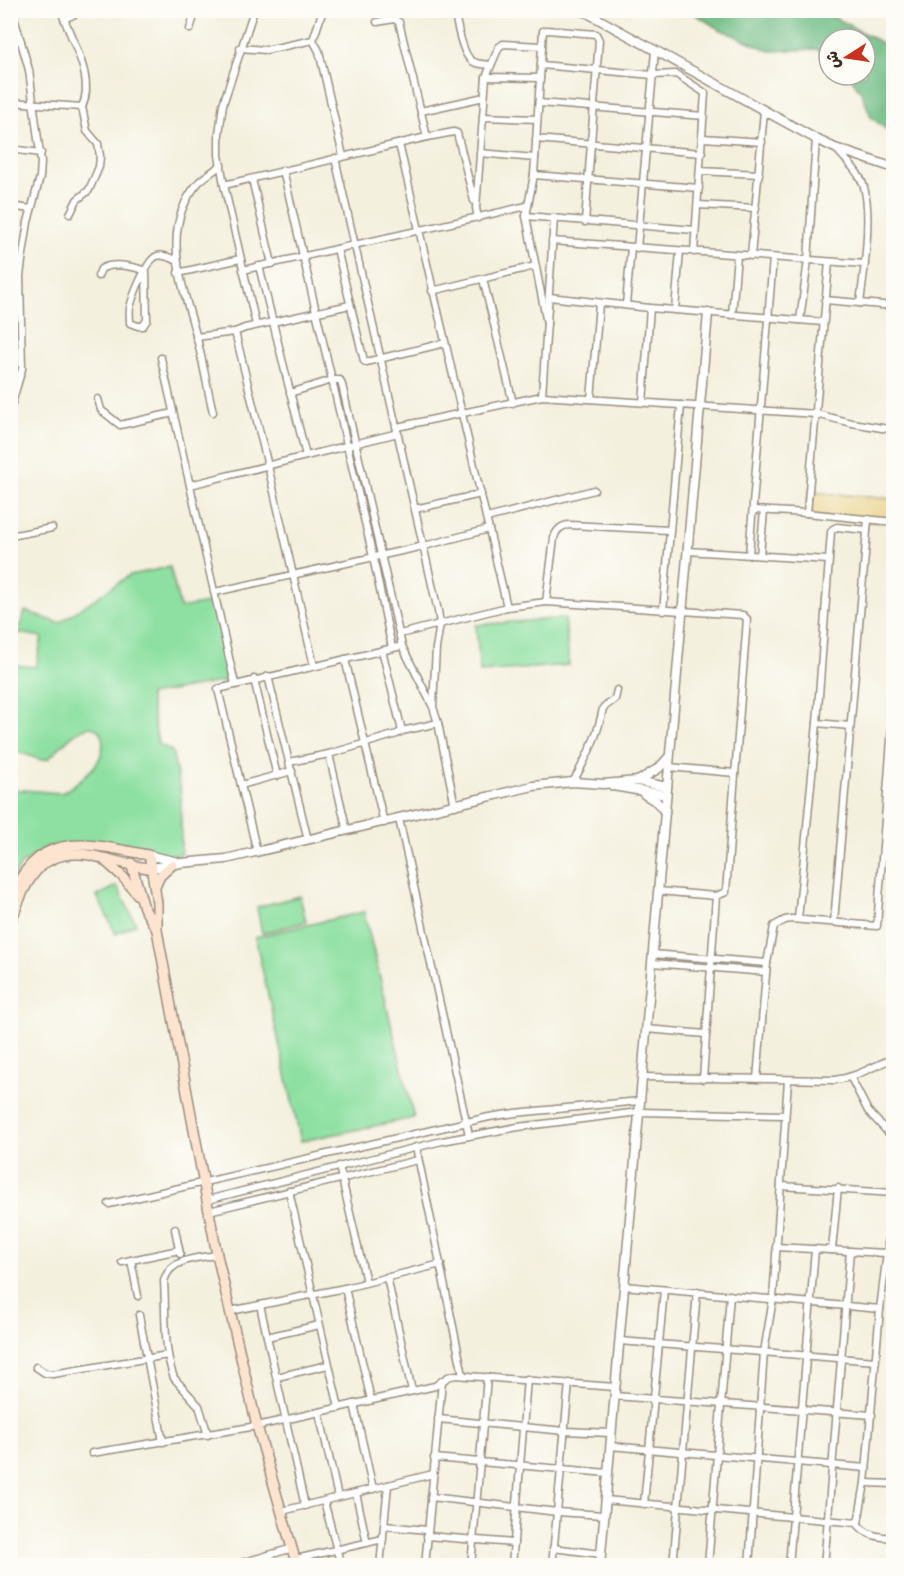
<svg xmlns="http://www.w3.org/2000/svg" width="904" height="1576" viewBox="0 0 904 1576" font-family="'Playpen Sans','Playpen Sans Arabic',sans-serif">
<rect width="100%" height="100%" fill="#fdfcf7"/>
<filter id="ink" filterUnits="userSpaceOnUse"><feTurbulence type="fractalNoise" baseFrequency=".0167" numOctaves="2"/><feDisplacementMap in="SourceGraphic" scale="12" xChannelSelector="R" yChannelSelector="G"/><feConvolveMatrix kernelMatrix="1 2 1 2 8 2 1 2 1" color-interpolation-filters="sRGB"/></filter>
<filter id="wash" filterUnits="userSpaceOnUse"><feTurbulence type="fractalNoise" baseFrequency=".008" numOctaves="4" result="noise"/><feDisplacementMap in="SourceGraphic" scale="24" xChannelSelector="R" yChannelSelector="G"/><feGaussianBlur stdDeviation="1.35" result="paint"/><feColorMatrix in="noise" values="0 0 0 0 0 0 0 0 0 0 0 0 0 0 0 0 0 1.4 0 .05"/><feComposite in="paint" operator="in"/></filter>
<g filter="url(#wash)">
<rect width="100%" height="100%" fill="#f4f0de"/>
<g fill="#8de0a1" stroke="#648560" stroke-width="1.5">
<path d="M170,567L180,608L213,602L231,680L149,695L158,744L172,751L181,794V854L161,856L126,850L46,848L21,865L11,882V789L61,793C70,789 91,772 97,763C108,747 104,717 79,731C67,737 58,751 48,759L41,760L11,749L12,665L36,667L42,637L19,633L25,611L59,623L130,575Z"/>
<path d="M565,618L569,665L480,672L476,625Z"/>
<path d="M117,886L136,924L116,934L97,896Z"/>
<path d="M300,896L306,922L262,933L257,907Z"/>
<path d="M364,912L414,1118L301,1141L255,937Z"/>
</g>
<path fill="#72be87" stroke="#567452" stroke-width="1.5" d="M690,11H823L893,49V135L871,117L862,94L849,75H865V39H829V54L816,49L770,51L717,28Z"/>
<path fill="#eeda9e" stroke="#94825e" stroke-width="1.5" d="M809,492L893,499V523L807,517Z"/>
</g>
<g filter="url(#ink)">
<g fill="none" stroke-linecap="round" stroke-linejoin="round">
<defs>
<g id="minor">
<path d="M254,10L223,104L219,134V155L224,185L256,325"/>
<path d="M454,10C457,23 462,55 472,61C478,65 485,64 491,65"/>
<path d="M64,19L84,10"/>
<path d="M190,29L196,10"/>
<path d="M10,40L21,41"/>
<path d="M313,40L323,10"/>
<path d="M240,48L266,50L313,40L319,51L343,156"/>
<path d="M541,65L653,75L676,74L705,93L694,252"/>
<path d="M486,77L540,78"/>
<path d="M10,102L82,107C96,77 70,39 61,10"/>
<path d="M539,103L704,116"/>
<path d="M421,111L484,97"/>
<path d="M483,117L537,119"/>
<path d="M427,137L454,132L457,133L474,201"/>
<path d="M703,138L762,142"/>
<path d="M536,139L702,153"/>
<path d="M399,144L507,607L400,634"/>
<path d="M10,149L41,153"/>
<path d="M837,150C847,161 860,173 864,187C872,216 864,273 860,303"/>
<path d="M480,153L535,158"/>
<path d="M335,158L438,611L440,624L436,648L433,706"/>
<path d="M283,170L332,380H340L342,385L402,646L433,707L438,723L455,806"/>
<path d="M700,171L759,174"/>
<path d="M534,175L699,188"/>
<path d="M252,179L272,264"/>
<path d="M224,185L427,137L399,22L394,19L377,22"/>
<path d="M698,205L756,208"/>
<path d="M10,206L31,209"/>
<path d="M70,214L77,200L89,190L99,167L100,156L98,144L87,131L82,107"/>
<path d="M526,216L695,230"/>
<path d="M478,218L476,208L486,77L499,47L503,44L542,46"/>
<path d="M552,241L865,264"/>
<path d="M637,248L655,51"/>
<path d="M337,249L364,361L366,362L445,343"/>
<path d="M751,256L764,111"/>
<path d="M259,266L306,456"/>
<path d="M243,270L527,206"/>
<path d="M178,273L240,259"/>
<path d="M98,276L101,269C112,262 133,266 146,271L147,320L143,326H138L130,323C130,318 129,312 130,308C132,298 147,259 157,256C162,254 171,258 176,260"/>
<path d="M483,279L513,403"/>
<path d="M432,291L535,266"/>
<path d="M549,297L650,308L823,322"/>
<path d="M825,300L894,306"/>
<path d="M626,305L631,247"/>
<path d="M675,310L680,251"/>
<path d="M732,315L737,255"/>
<path d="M800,320L808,260L816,139"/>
<path d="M547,324L526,216L534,175L543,31L547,30L596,34L599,40L585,222"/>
<path d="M235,332L268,466L314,666"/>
<path d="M196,337L235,332L245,328L350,305"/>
<path d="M161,358L235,684"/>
<path d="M290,393L332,380L373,557L392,648"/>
<path d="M542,396L554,218"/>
<path d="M98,399L101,410L120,425L173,413"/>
<path d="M591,399L599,304"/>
<path d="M643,403L650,308"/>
<path d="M10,410L22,369L20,276L22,261L28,222L40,177L41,162L29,70L12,10"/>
<path d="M213,412C207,387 203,361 196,335C183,285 158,228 199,182C205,176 214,171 221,165"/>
<path d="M397,427L542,396L816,414L852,423L894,430"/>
<path d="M190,485L398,433"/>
<path d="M415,509L481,494"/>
<path d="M753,510L807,513L894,522"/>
<path d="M807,513L829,262"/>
<path d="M487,518L594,490"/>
<path d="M10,536L52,528"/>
<path d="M687,551L828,560"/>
<path d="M749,554L773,258"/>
<path d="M760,555L764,511"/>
<path d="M215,592L424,546L489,529"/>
<path d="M546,602L554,538C556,530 562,525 570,525L669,530"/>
<path d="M507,607L546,602L743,615L747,619L726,892L716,896L658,891"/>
<path d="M663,611L681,405"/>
<path d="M382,650L402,731"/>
<path d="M345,659L384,823"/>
<path d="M268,676L308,840"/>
<path d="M254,679L277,776"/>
<path d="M817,723L850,726"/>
<path d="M329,754L347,831"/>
<path d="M289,762L329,754L397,734L402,731L438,723"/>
<path d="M669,767L735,773"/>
<path d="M573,782C587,757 598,735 603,708L615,699L617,690"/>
<path d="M241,785L292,771"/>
<path d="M399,819L469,1135"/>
<path d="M257,852L218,689L402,646"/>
<path d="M798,919L817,723L831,532L833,529L837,527L867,530"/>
<path d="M834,922L868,519"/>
<path d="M652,954L767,963"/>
<path d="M652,963L766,972"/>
<path d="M646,1029L706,1034"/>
<path d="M642,1077L834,1080C856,1078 873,1066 894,1058"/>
<path d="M851,1078L868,1111L894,1139"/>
<path d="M703,1079L716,896"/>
<path d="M757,1079L767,963L774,926L785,920L791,919L877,926L894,700"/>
<path d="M416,1147L463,1375"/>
<path d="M339,1166L366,1282"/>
<path d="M781,1186L894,1193"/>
<path d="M289,1191L339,1408"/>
<path d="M207,1200L442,1141L518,1127L639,1112L785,1115"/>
<path d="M109,1204L489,1117L515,1113L640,1101"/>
<path d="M209,1211L418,1160"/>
<path d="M175,1229L180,1254"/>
<path d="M776,1247L885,1253"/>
<path d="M832,1250L838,1188"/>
<path d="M131,1260L138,1296"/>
<path d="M122,1262L179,1250"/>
<path d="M387,1277L412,1391"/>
<path d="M624,1286L880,1309"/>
<path d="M345,1288L371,1400"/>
<path d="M260,1305L305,1506"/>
<path d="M230,1311L345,1288L441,1264"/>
<path d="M139,1315L163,1442"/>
<path d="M267,1337L319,1325"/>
<path d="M619,1341L876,1361"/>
<path d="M36,1367L45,1373L53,1374L168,1355"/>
<path d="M277,1377L328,1365"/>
<path d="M614,1396L872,1415"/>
<path d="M354,1404L373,1489"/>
<path d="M319,1412L338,1497"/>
<path d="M438,1419L565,1431L611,1433"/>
<path d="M208,1435L199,1406L174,1378C163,1350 166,1310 164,1281C170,1258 198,1258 217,1255"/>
<path d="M610,1446L866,1468"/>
<path d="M92,1453L257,1426L435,1386L448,1377L455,1375L615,1387"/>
<path d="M434,1458L608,1473"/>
<path d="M865,1483L894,1484"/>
<path d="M356,1493L367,1543"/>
<path d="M431,1497L557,1512L604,1515"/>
<path d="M605,1500L858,1523L865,1483L880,1309L894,1196"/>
<path d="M324,1501L341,1566"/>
<path d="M644,1504L664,1290"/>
<path d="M282,1511L433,1474"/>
<path d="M856,1522C866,1536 878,1537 894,1538"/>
<path d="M385,1526L427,1530"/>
<path d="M427,1536L514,1543"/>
<path d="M553,1548L601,1554"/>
<path d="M296,1559L383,1539"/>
<path d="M231,1566L293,1548"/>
<path d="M380,1566L388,1485"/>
<path d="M425,1566L442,1381"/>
<path d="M471,1566L487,1377"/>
<path d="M512,1566L527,1379"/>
<path d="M552,1566L569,1383"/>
<path d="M673,1566L697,1292"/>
<path d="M708,1566L730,1295"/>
<path d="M749,1566L764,1352L773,1299L788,1080"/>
<path d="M789,1566L815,1249"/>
<path d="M824,1566L850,1251"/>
</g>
<g id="tertiary">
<path d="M582,10L816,139L835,148L894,168"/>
<path d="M638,781L659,768L669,757"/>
<path d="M613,786L666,795"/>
<path d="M644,794L657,802L665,812"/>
<path d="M148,855L178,862"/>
<path d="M152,868L181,863L226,859L533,786L573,782L603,784L638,781L667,787"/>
<path d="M600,1566L708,313"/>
</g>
<g id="secondary">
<path d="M104,860L122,876L138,895"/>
<path d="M131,863L144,908L157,930"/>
<path d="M155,887L160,876L172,865"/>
<path d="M10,900C37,828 87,843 148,855L150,859L157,903V930L217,1255L257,1426L297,1566"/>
<path d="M10,924C23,890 34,852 79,854C88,854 98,857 107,859C122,862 136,868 152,868"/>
</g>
</defs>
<use href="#minor" stroke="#988d7e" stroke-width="9"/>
<use href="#tertiary" stroke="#988d7e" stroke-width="11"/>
<use href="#secondary" stroke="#988d7e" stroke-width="12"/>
<use href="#minor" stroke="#fff" stroke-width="6"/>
<use href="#tertiary" stroke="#fff" stroke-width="8"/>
<use href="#secondary" stroke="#fde4d1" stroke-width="9"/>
</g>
</g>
<rect width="904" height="1576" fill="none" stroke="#fdfcf7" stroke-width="36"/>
<g transform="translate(847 57) rotate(258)"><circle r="28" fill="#fdfcf7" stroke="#afa8a0" stroke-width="1.5"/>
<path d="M0-4.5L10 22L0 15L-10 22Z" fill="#c8321e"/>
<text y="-9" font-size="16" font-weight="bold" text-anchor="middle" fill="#3b2a1e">ش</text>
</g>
</svg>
